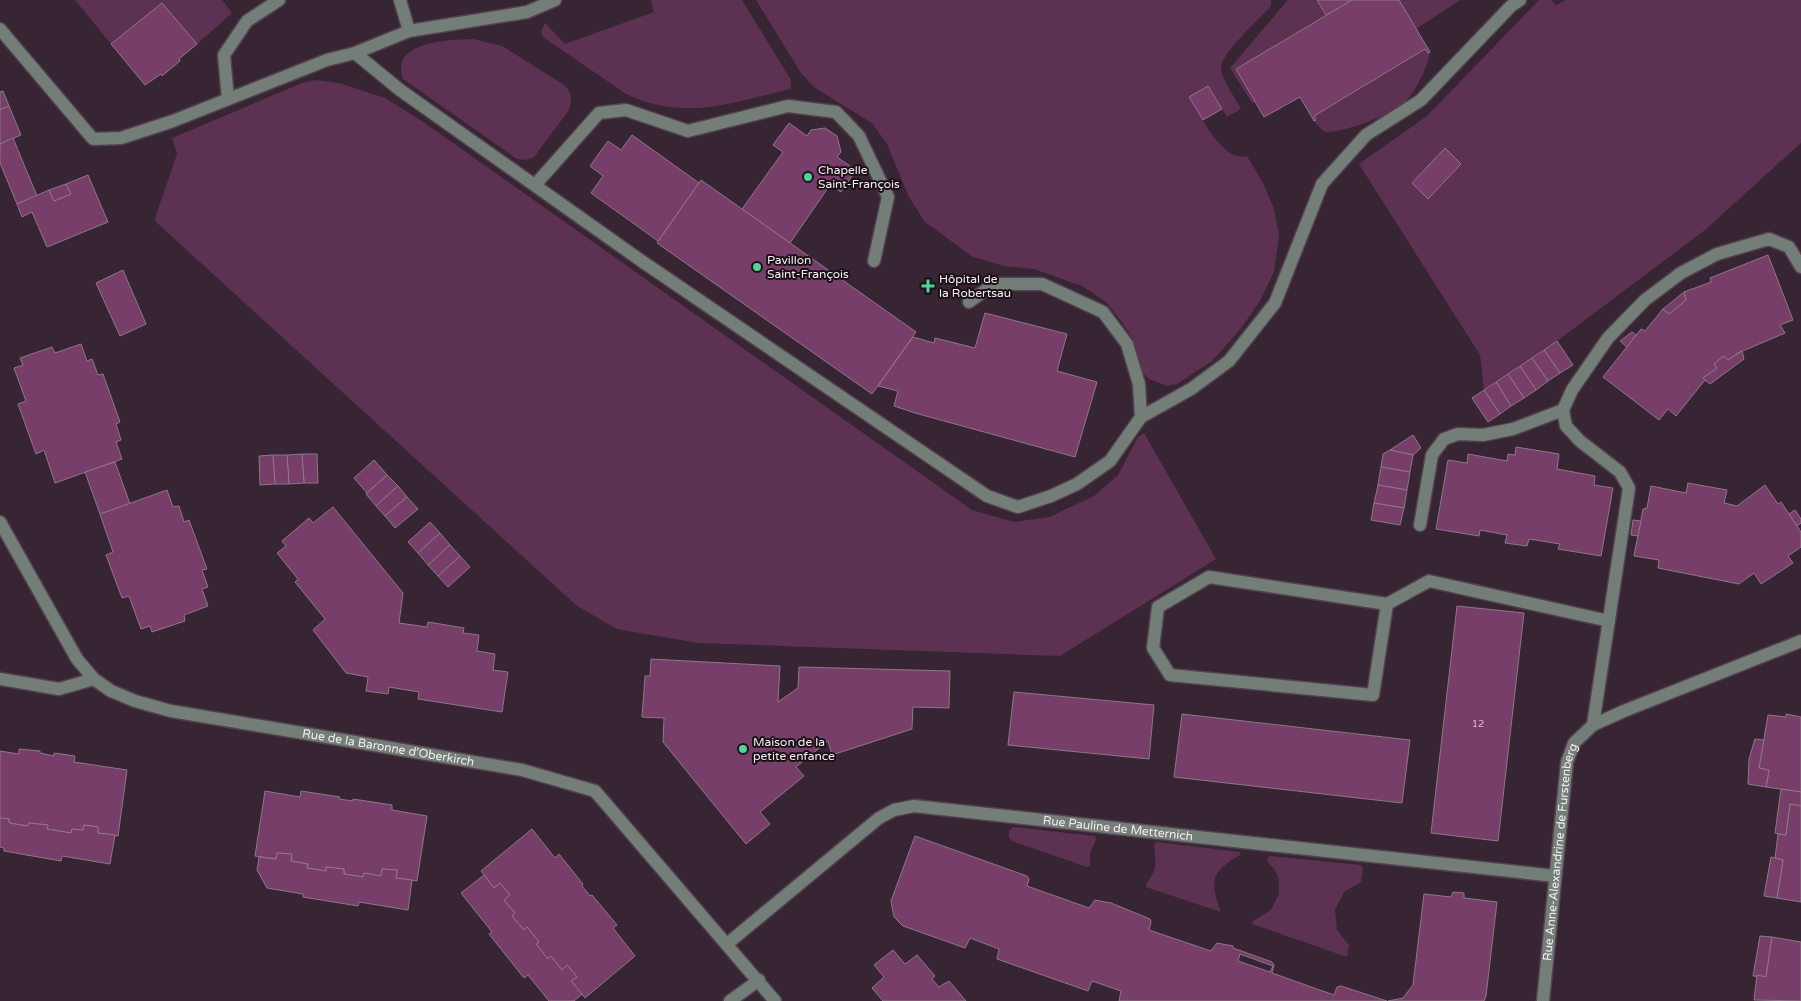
<svg xmlns="http://www.w3.org/2000/svg" width="1801" height="1001" viewBox="0 0 1801 1001" font-family="'Varela Round',sans-serif">
<rect width="100%" height="100%" fill="#382533"/>
<g fill="#5c3152">
<path d="M75,0H222L232,13L197,44L162,3L111,44Z"/>
<path d="M651,0H742L791,80V89C732,102 685,122 626,94L543,37L541,31L545,23L565,44L654,12Z"/>
<path d="M756,0H1271V6C1260,18 1222,53 1221,67C1220,76 1236,100 1241,109L1227,117L1208,86L1189,97C1200,114 1222,163 1247,156L1263,183L1274,209L1279,235L1274,272L1260,301L1239,331L1212,361L1177,384L1167,386L1149,379L1143,373L1133,339L1122,322L1105,301L1082,286L1034,269L1004,266L973,257L925,222L909,197L887,144L872,123L815,88L801,73Z"/>
<path d="M1288,0H1317L1326,15L1236,69L1255,102L1252,103L1230,68Z"/>
<path d="M1399,0H1460L1416,29Z"/>
<path d="M1539,0H1551L1556,5L1566,0H1801V143L1705,230L1557,341L1484,390L1480,355L1359,164L1427,116Z"/>
<path d="M473,39L502,46L566,86C572,95 572,100 569,110L534,157L526,160L517,159L403,79C390,41 448,40 473,39Z"/>
<path d="M1425,49L1430,52C1426,71 1414,97 1398,108C1387,116 1343,132 1329,132C1323,132 1318,127 1314,121L1316,120L1314,116Z"/>
<path d="M316,80L339,83L385,98L422,121L972,510L1014,522L1049,517L1094,496L1118,475L1138,437L1144,433L1216,559L1060,656L698,643L617,629L577,606L156,222L155,218L177,154L172,138L302,83Z"/>
<path d="M1013,827L1095,836L1096,839L1090,854V866L1087,867L1012,841L1009,837V831Z"/>
<path d="M1157,842L1240,852V855C1210,872 1210,882 1221,912L1146,887V884C1158,869 1156,863 1154,845Z"/>
<path d="M1269,856L1361,865L1363,869L1361,882L1344,892L1335,910L1337,930L1349,945L1347,957L1252,924L1253,921L1271,910L1279,894V879L1275,870L1267,861Z"/>
</g>
<g fill="#773e69" stroke="#8e7787" fill-rule="evenodd">
<path d="M1317,0H1350L1351,1L1326,15Z"/>
<path d="M1352,0H1399L1430,52L1428,53L1425,49L1314,116L1316,120L1314,121L1300,97L1264,117L1236,69Z"/>
<path d="M162,3L197,44L179,59L180,61L162,76L161,74L145,85L111,44Z"/>
<path d="M1208,86L1222,109L1203,120L1189,97Z"/>
<path d="M3,91L9,106L0,110V92Z"/>
<path d="M9,106L21,135L0,144V110Z"/>
<path d="M789,123L807,136L811,130L825,128L837,136L841,152L837,157L856,170L841,192L830,185L790,243L742,209L783,152L773,145Z"/>
<path d="M632,135L699,183L658,241L591,193L603,176L590,166L608,141L621,150Z"/>
<path d="M13,138L37,196L17,204L0,163V144Z"/>
<path d="M1445,148L1461,164L1428,199L1412,183Z"/>
<path d="M88,175L108,222L47,247L32,212L22,217L17,204L49,190L54,201L71,194L66,184Z"/>
<path d="M701,180L916,332L872,394L657,243Z"/>
<path d="M66,184L71,194L54,201L49,190Z"/>
<path d="M1768,255L1793,320L1780,325L1785,333L1738,353L1728,360L1724,356L1714,364L1717,368L1703,378L1705,380L1676,416L1668,409L1659,420L1603,377L1641,329L1645,331L1663,309L1669,314L1686,300L1684,292L1711,282L1710,278Z"/>
<path d="M123,270L146,324L120,336L96,283Z"/>
<path d="M1684,292L1686,300L1669,314L1663,309Z"/>
<path d="M985,313L1067,334L1057,371L1097,382L1075,457L915,413L894,406L898,391L878,386L913,337L934,343L935,338L975,348Z"/>
<path d="M1632,332L1636,335L1627,347L1620,341Z"/>
<path d="M1557,341L1573,365L1560,373L1544,350Z"/>
<path d="M81,344L87,361L92,359L98,375L103,374L120,422L116,424L121,440L116,442L122,459L55,483L44,450L36,454L18,404L26,401L14,368L23,365L20,358L52,347L55,353Z"/>
<path d="M1544,350L1560,373L1548,381L1532,358Z"/>
<path d="M1742,351L1744,359L1710,384L1705,380L1703,378L1717,368L1714,364L1724,356L1728,360Z"/>
<path d="M1532,358L1548,381L1536,390L1520,366Z"/>
<path d="M1520,366L1536,390L1524,398L1508,374Z"/>
<path d="M1508,374L1524,398L1511,406L1496,382Z"/>
<path d="M1496,382L1511,406L1500,414L1484,390Z"/>
<path d="M1484,390L1500,414L1488,422L1472,398Z"/>
<path d="M1413,435L1421,448L1413,455L1390,450Z"/>
<path d="M1516,447L1559,454L1557,469L1595,476L1594,485L1613,488L1601,556L1558,549L1560,544L1529,539L1527,546L1505,543L1507,535L1480,530L1479,536L1436,529L1448,460L1467,463L1468,454L1507,461L1508,454L1515,455Z"/>
<path d="M1390,450L1413,455L1410,472L1381,467L1383,454Z"/>
<path d="M302,454H317L318,483H304Z"/>
<path d="M302,454L304,483L289,484L287,455Z"/>
<path d="M273,455H287L289,484H275Z"/>
<path d="M273,455L275,484L260,485L259,456Z"/>
<path d="M374,460L387,475L367,493L354,478Z"/>
<path d="M115,462L130,504L100,514L85,472Z"/>
<path d="M1381,467L1410,472L1407,490L1378,485Z"/>
<path d="M387,475L398,486L376,506L366,494Z"/>
<path d="M1688,483L1727,490L1724,503L1737,506L1765,485L1778,504L1781,502L1801,532V547L1788,556L1793,563L1761,584L1754,573L1739,584L1658,568L1659,560L1634,556L1643,509L1647,508L1651,486L1686,493Z"/>
<path d="M1378,485L1407,490L1404,508L1374,503Z"/>
<path d="M398,486L407,497L385,516L376,506Z"/>
<path d="M167,490L173,507L179,506L184,522L189,520L207,569L202,570L208,587L202,589L208,606L184,615L185,621L152,632L150,626L141,629L129,596L122,598L106,555L113,552L100,514Z"/>
<path d="M407,497L418,509L395,528L385,516Z"/>
<path d="M1374,503L1404,508L1400,525L1371,520Z"/>
<path d="M333,507L403,593L399,623L427,627L428,622L464,628L463,633L479,635L477,651L495,654L493,670L508,672L502,712L418,699L419,692L389,687L388,694L366,691L368,677L346,673L313,630L325,619L295,582L298,579L277,553L286,546L282,541L309,518L313,523Z"/>
<path d="M1795,510L1801,519V523L1797,526L1789,514Z"/>
<path d="M1633,520L1641,521L1638,536L1631,535Z"/>
<path d="M430,522L440,533L418,553L408,542Z"/>
<path d="M440,533L450,545L428,565L418,553Z"/>
<path d="M450,545L460,556L438,576L428,565Z"/>
<path d="M460,556L470,567L448,587L438,576Z"/>
<path d="M1457,606L1524,613L1498,841L1431,833Z"/>
<path d="M651,659L780,666L778,702L798,688L799,667L950,671L949,708L913,707L912,729L832,755L828,741L796,767L804,776L760,812L770,824L746,844L663,742L664,718L642,717L645,676H650Z"/>
<path d="M1014,692L1154,705L1149,759L1008,745Z"/>
<path d="M1182,714L1410,740L1402,803L1174,777Z"/>
<path d="M1786,714L1801,717V792L1766,787L1769,770L1759,768L1768,715L1786,717Z"/>
<path d="M1755,739L1764,740L1759,768L1769,770L1766,787L1748,784L1749,759Z"/>
<path d="M19,749L40,751V753L54,756V753L75,756L74,762L127,770L118,836L98,833V827L84,825L83,830L72,829L71,833L47,829L48,825L29,823L28,826L9,823V819L0,818V751L19,754Z"/>
<path d="M1781,789L1801,792V806L1790,804L1786,835L1775,833Z"/>
<path d="M265,791L300,797L301,791L340,797L339,799L353,801V799L392,805V810L427,816L417,881L396,878L397,870L382,869L381,876L364,873L363,877L344,874V869L326,867V871L307,868L308,864L291,861L292,854L277,853L276,859L255,856Z"/>
<path d="M1790,804L1801,806V902L1777,898L1783,860L1775,858L1778,834L1786,835Z"/>
<path d="M0,818L9,819V823L28,826L29,823L48,825L47,829L71,833L72,829L83,830L84,825L98,827V833L115,835L110,864L62,856L61,861L4,851V848L0,847Z"/>
<path d="M532,829L555,858L559,854L583,884L582,886L590,896L592,895L617,925L613,928L635,956L585,998L571,981L577,977L567,965L562,970L551,956L548,959L536,944L539,942L527,927L524,930L512,916L515,913L504,900L510,895L500,883L494,888L481,871Z"/>
<path d="M915,836L1027,876L1029,879L1027,886L1089,908L1095,900L1111,903L1150,919L1151,922L1149,930L1211,951L1217,943L1233,946V948L1272,962L1274,965L1272,973L1334,995L1337,987L1341,986L1387,1001H1119L1121,991L1092,981L1088,991L997,959L999,949L970,938L965,948L903,926L894,917L891,901ZM1240,954L1273,966L1270,972L1238,961Z"/>
<path d="M277,853L292,854L291,861L308,864L307,868L326,871V867L344,869V874L363,877L364,873L381,876L382,869L397,870L396,878L412,880L408,910L359,902L358,906L303,897V894L267,888L257,870L259,857L276,859Z"/>
<path d="M1771,857L1783,860L1777,898L1764,896Z"/>
<path d="M484,875L494,888L500,883L510,895L504,900L515,913L512,916L524,930L527,927L539,942L536,944L548,959L551,956L562,970L567,965L577,977L571,981L582,994L574,1001H549L528,975L524,978L489,934L492,932L461,893Z"/>
<path d="M1453,892L1464,893V898L1497,902L1486,996L1484,1001H1388L1403,998L1413,985L1424,894L1451,897Z"/>
<path d="M1760,936L1772,937L1766,977L1753,976Z"/>
<path d="M1772,937L1801,942V1001L1754,1000L1757,975L1766,977Z"/>
<path d="M893,950L905,964L917,955L935,976L932,979L939,987L949,981L966,1001H883L872,988L884,977L874,965Z"/>
</g>
<g fill="none" stroke-linecap="round" stroke-linejoin="round">
<defs>
<g id="minor">
<path d="M0,29L93,139L121,138L173,121L327,60L355,53L400,90L643,262L987,496L1018,507L1051,496L1077,484L1110,461L1141,417L1191,389L1229,361L1275,303L1322,184L1366,135L1421,100L1511,6L1520,0"/>
<path d="M409,31L527,12L555,0"/>
<path d="M355,53L409,31L400,0"/>
<path d="M228,99L224,55L247,21L279,0"/>
<path d="M535,185L599,113L626,110L688,131L788,106L836,112L859,136L888,197L874,261"/>
<path d="M969,302L994,284H1042L1103,312L1127,344L1139,384L1141,417"/>
<path id="s1" d="M0,522L77,659L94,679L111,691L135,701L171,711L522,770L595,791L775,1001"/>
<path d="M1420,525L1432,455L1444,439L1458,434L1483,435L1513,429L1563,410"/>
<path d="M1209,577L1387,604L1373,695L1170,675L1153,648L1158,607Z"/>
<path d="M1387,604L1429,581L1609,621"/>
<path d="M0,679L59,689L94,679"/>
<path d="M1593,725L1629,488L1620,472L1580,441L1566,426L1563,410L1572,390L1608,338L1645,300L1681,273L1717,254L1769,239L1789,247L1801,267"/>
<path id="s2" d="M727,944L879,818L894,810L914,806L1555,876"/>
<path d="M730,1001L759,980"/>
<path id="s3" d="M1543,1001L1567,762L1574,743L1593,725L1624,711L1801,641"/>
</g>
</defs>
<use href="#minor" stroke="#53414e" stroke-width="15"/>
<use href="#minor" stroke="#737e78" stroke-width="12"/>
</g>
<g fill="#4fd399" stroke="#1a1117" stroke-width="2">
<circle cx="808" cy="177" r="5"/>
<circle cx="757" cy="267" r="5"/>
<path d="M925.5 278.5h5v5h5v5h-5v5h-5v-5h-5v-5h5z"/>
<circle cx="743" cy="749" r="5"/>
</g>
<g text-anchor="middle" stroke-width="4" stroke-linejoin="round" paint-order="stroke">
<g font-size="10" fill="#d7c0d0">
<text x="1478" y="727">12</text>
</g>
<g font-size="12" fill="#f7ebf3" stroke="#1a1117" text-anchor="start">
<text x="818" y="174">Chapelle<tspan x="818" dy="14">Saint-François</tspan></text>
<text x="767" y="264">Pavillon<tspan x="767" dy="14">Saint-François</tspan></text>
<text x="939" y="283">Hôpital de<tspan x="939" dy="14">la Robertsau</tspan></text>
<text x="753" y="746">Maison de la<tspan x="753" dy="14">petite enfance</tspan></text>
</g>
<g font-size="12" fill="#f7ebf3" stroke="#1a1117">
<text dy="4" stroke="none"><textPath href="#s1" startOffset="488">Rue de la Baronne d'Oberkirch</textPath></text>
<text dy="4" stroke="none"><textPath href="#s2" startOffset="440">Rue Pauline de Metternich</textPath></text>
<text dy="4" stroke="none"><textPath href="#s3" startOffset="150">Rue Anne-Alexandrine de Furstenberg</textPath></text>
</g>
</g>
</svg>
